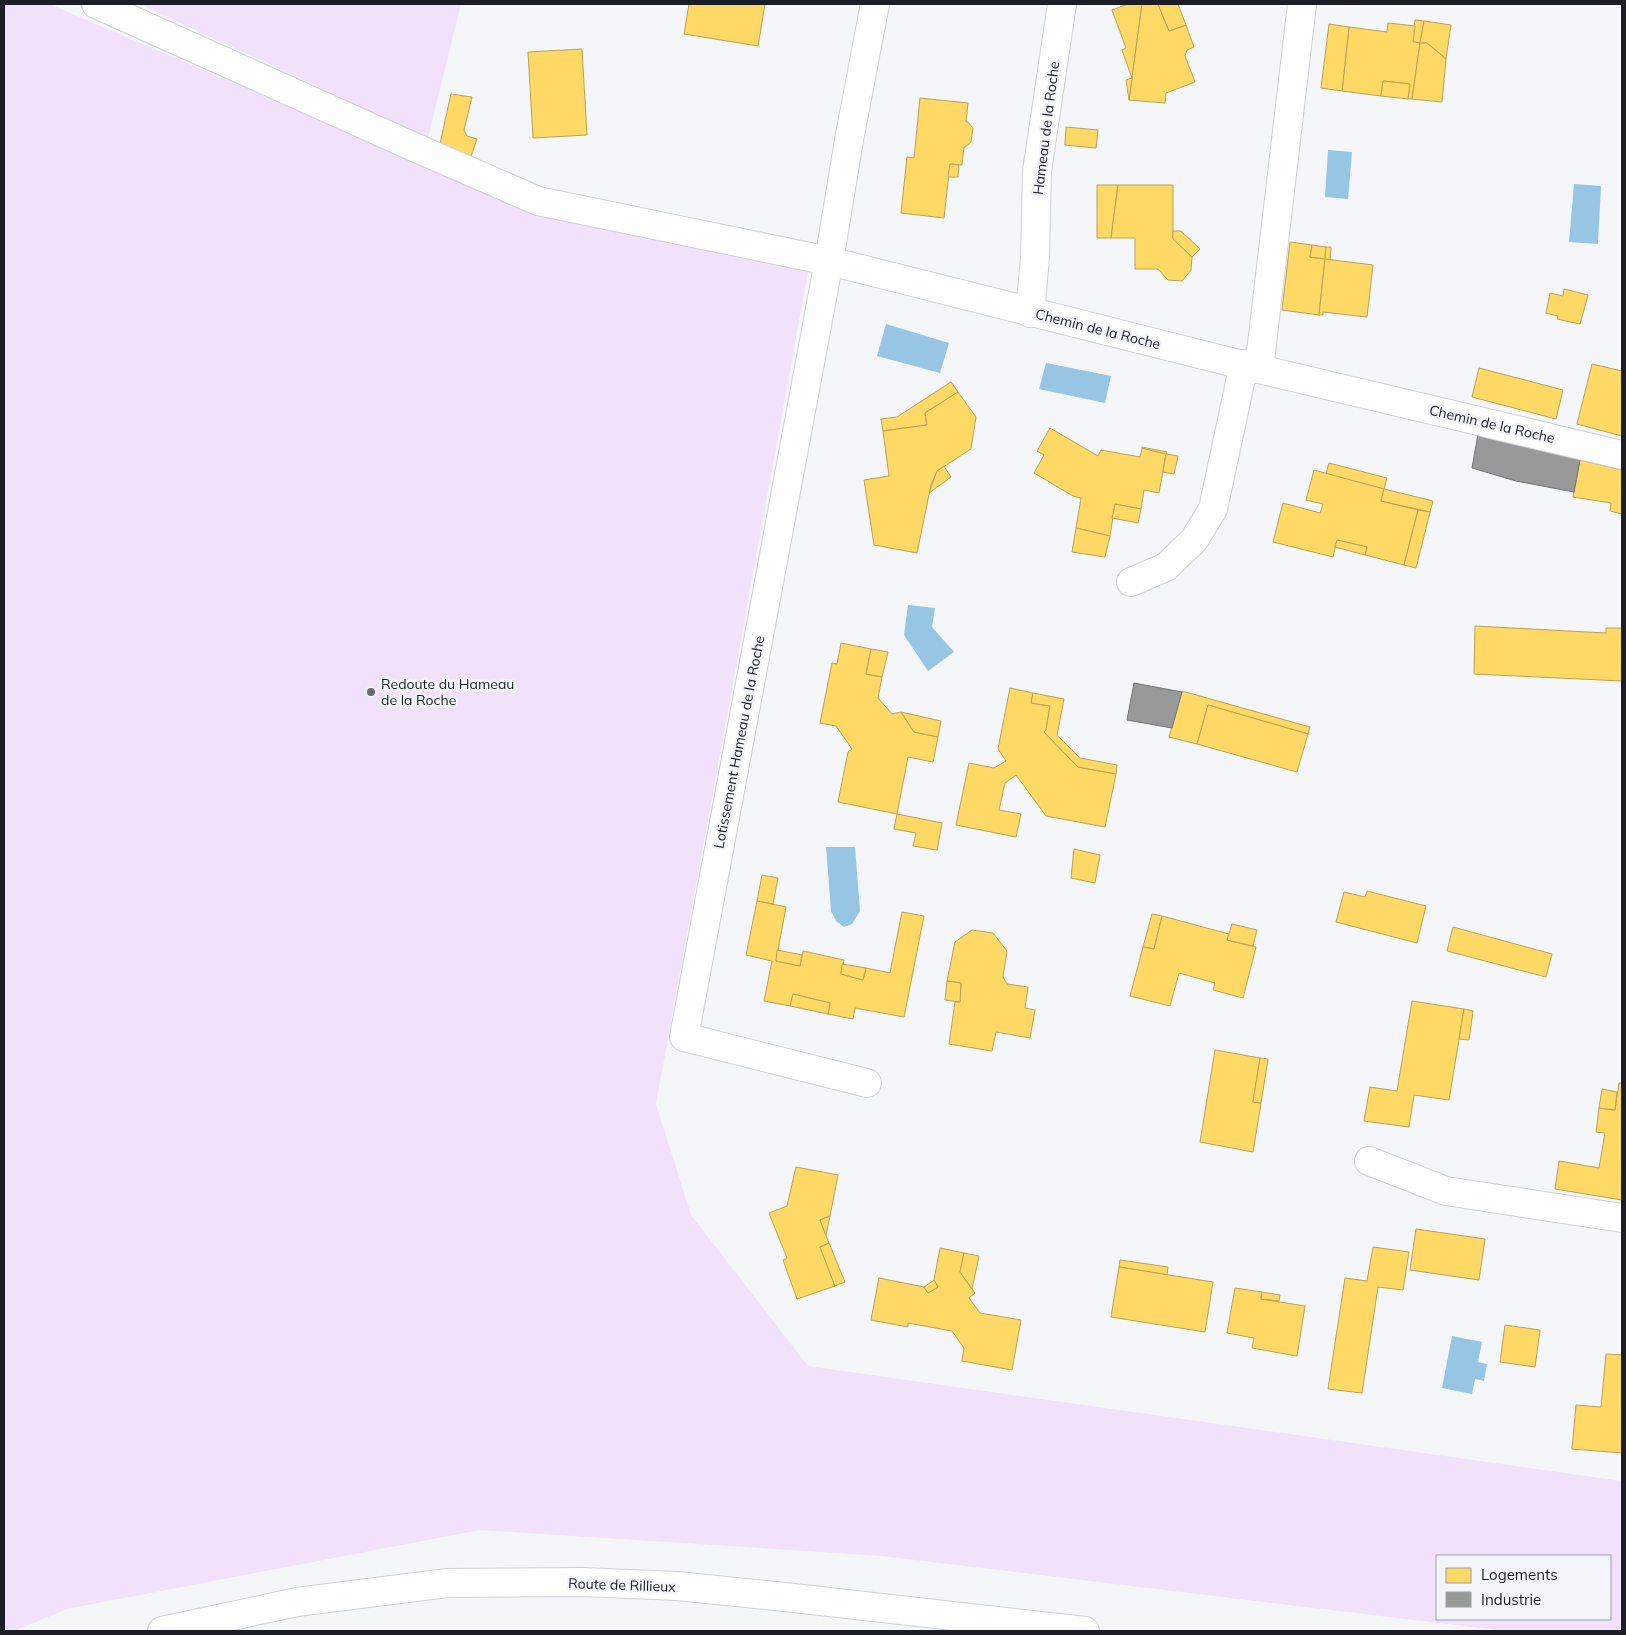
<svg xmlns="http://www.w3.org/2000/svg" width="1626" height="1635" viewBox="0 0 1626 1635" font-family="Mulish,sans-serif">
<rect width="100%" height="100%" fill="#f5f6f9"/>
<g fill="#f1e1fa" fill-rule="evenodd">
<path d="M4,4H49L421,163L516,206L808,272L656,1104L691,1215L808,1366L1622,1481V1631H1506L882,1556L480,1530L67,1609L14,1631H4ZM1437,1556H1610V1619H1437Z"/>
<path d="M140,4H461L428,138Z"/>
</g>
<g fill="#96c6e3">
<path d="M1328,150L1352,152L1348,199L1325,197Z"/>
<path d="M1574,184L1601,186L1598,244L1569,242Z"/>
<path d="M886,324L949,343L940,373L877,356Z"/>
<path d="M1046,363L1111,376L1105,403L1039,389Z"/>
<path d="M908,605L935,608L932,627L954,652L928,671L904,635Z"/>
<path d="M826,847H855L860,911L852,924L844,927L836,921L831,911Z"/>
<path d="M1452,1336L1482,1342L1478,1362L1487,1364L1484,1381L1475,1379L1472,1394L1442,1388Z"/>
</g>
<g fill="#ffd966" stroke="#bba153">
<path d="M689,4H765L758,46L684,34Z"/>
<path d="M1128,4H1142L1132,78L1122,50L1126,48L1112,10Z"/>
<path d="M1142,4H1158L1169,31L1186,25L1194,47L1187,50L1185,56L1195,82L1166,93L1165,103L1129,100Z"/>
<path d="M1158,4H1178L1186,25L1169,31Z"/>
<path d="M1415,20L1424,21L1420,43L1413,42Z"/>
<path d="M1424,21L1451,25L1446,59L1427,43H1420Z"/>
<path d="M1388,23L1415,26L1413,42L1420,43L1412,99H1408L1410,84L1383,81L1381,96L1342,91L1349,27L1387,32Z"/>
<path d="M1329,24L1349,27L1342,91L1321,88Z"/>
<path d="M1420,43H1427L1446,59L1442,102L1412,99Z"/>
<path d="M582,49L587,135L533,138L528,52Z"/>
<path d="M1132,78L1129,100L1126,80Z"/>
<path d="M1383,81L1410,84L1408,99L1381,96Z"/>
<path d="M451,94L472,97L464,130L467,136L477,139L470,159L439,148Z"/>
<path d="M920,98L968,103L966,122H968L973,128L971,142L965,147H964L962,165L950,164L944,218L901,213L907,157L914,158Z"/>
<path d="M1066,127L1098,130L1096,148L1065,145Z"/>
<path d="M950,164L959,165L958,177H948Z"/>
<path d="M1097,185H1118L1111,238H1097Z"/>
<path d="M1118,185H1173V239L1192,257L1191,270L1182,281L1168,280L1158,269H1135V238H1111Z"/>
<path d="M1173,231H1181L1200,249L1192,257L1173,239Z"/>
<path d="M1290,242L1312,245L1310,257L1325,259L1319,315L1282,310Z"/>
<path d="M1312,245L1326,247L1325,259L1310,257Z"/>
<path d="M1326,247H1331L1330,260L1325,259Z"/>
<path d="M1325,259L1373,265L1367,317L1323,312V315H1319Z"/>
<path d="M1564,289L1588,295L1580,324L1557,319L1558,316L1546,313L1550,293L1563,296Z"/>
<path d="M1592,364L1622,371V436L1577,424Z"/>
<path d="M1479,368L1563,390L1556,419L1472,397Z"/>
<path d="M951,382L958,392L925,413L927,425L883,431L881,419L897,417Z"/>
<path d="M958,392L976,417L971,449L937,471L931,485L917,553L874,545L864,480L889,476L883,431L927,425L925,413Z"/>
<path d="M1050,428L1098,456L1101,450L1140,457L1142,448L1166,454L1159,493L1144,490L1141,509L1115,504L1110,536L1076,528L1081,498L1073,496L1034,473L1044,455L1037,451Z"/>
<path d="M1142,447L1167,452L1166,454L1142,448Z"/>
<path d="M1166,454L1178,456L1174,474L1163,472Z"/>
<path d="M1580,460L1622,470V514L1610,511L1611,503L1573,497Z"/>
<path d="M1329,463L1387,478L1384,489L1326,474Z"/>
<path d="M944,466L951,477L929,493L937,471Z"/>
<path d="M1314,470L1384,489L1381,501L1418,510L1404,565L1365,555L1367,547L1337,540L1333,557L1273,542L1283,503L1320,513L1323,504L1306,500Z"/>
<path d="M1384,489L1433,501L1430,512L1381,501Z"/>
<path d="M1115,504L1141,509L1138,523L1112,518Z"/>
<path d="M1418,510L1430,512L1416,568L1404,565Z"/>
<path d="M1076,528L1110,536L1105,557L1072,552Z"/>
<path d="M1337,540L1367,547L1365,555L1335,547Z"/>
<path d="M1475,626L1606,633V628H1622V681L1474,674Z"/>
<path d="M841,643L871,649L866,674L882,677L878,698L892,714L901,712L914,732L938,737L933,762L908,757L897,814L838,802L848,752L852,749L836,726L820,723L832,663L837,664Z"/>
<path d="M871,649L888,652L882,677L866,674Z"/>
<path d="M1010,688L1033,693L1031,703L1050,706L1046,730L1044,732L1078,767L1116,774L1105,827L1046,816L1016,775L1005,783L999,810L1021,814L1016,837L956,825L969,763L994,768L1006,761L998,749Z"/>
<path d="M1182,691L1310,727L1308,734L1208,705L1197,744L1169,737Z"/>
<path d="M1033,693L1064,699L1057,735L1080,758L1117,765L1116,774L1078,767L1044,732L1046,730L1050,706L1031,703Z"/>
<path d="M1208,705L1308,734L1297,772L1197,744Z"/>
<path d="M901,712L941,721L938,737L914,732Z"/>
<path d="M897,814L942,823L937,850L913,846L916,833L894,829Z"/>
<path d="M1074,849L1100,855L1095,883L1071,878Z"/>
<path d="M762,875L778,878L773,904L757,901Z"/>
<path d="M1367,891L1426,906L1417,943L1336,922L1344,892L1365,897Z"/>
<path d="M757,901L786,907L776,961L800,966L803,951L844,960L841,974L863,980L866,968L890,973L902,912L924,916L904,1017L855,1008L853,1019L828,1014L830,1003L793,994L790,1006L764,1001L772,961L746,955Z"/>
<path d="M1152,914L1162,916L1154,949L1143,947Z"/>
<path d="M1162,916L1229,934L1227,940L1256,947L1243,998L1213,990L1215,983L1179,973L1170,1006L1130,996L1143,947L1154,949Z"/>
<path d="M1232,924L1257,930L1253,946L1227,940Z"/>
<path d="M1453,927L1552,954L1546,977L1447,951Z"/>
<path d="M972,930L993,933L1007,951L1003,977L1007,984L1028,987L1025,1008L1035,1010L1030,1038L996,1032L992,1051L949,1044L955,1002H960L961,983L947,981L955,942Z"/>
<path d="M777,950L802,955L800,966L776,961Z"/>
<path d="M842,964L866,968L863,980L841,974Z"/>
<path d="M947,981L961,983L960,1002L945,1000Z"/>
<path d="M793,994L830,1003L828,1014L790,1006Z"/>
<path d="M1412,1001L1464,1009L1449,1100L1414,1095L1409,1127L1364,1121L1370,1087L1397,1091Z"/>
<path d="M1464,1009L1473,1011L1469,1040L1459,1039Z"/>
<path d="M1215,1050L1260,1058L1253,1102L1261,1103L1253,1152L1200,1142Z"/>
<path d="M1260,1058L1268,1059L1261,1103L1253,1102Z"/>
<path d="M1619,1083H1622V1200L1555,1189L1559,1161L1599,1168L1605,1133L1596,1132L1599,1108L1615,1110Z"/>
<path d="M1602,1089L1617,1092L1615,1110L1599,1108Z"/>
<path d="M796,1167L838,1175L830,1216L820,1220L829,1243L820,1247L835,1286L797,1299L783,1260L787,1258L769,1213L787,1206Z"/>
<path d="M830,1216L826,1235L820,1220Z"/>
<path d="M1416,1229L1485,1239L1479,1280L1410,1270Z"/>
<path d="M829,1243L845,1282L835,1286L820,1247Z"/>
<path d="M1373,1247L1409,1252L1403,1290L1378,1287L1362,1393L1328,1389L1345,1278L1367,1281Z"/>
<path d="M940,1248L964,1253L960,1272L975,1293L969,1298L980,1313L1021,1320L1012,1370L962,1361L964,1348L952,1331L908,1323V1327L871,1320L879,1278L924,1287L928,1293L938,1287L934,1280Z"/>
<path d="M964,1253L979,1256L972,1289L960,1272Z"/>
<path d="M1120,1260L1168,1267L1167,1275L1119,1267Z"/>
<path d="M1119,1267L1213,1282L1205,1332L1111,1317Z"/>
<path d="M934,1280L938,1287L928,1293L924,1287Z"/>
<path d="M1235,1288L1262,1292L1261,1299L1305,1306L1297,1356L1252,1348L1254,1338L1227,1333Z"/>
<path d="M1262,1292L1280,1295L1279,1301L1261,1299Z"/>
<path d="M1505,1325L1540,1330L1535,1367L1500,1362Z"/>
<path d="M1606,1354L1622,1355V1453L1572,1449L1576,1405L1601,1407Z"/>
</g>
<g fill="#999" stroke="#737477">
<path d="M1478,434L1580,460L1574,492L1516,481L1472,468Z"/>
<path d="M1134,683L1182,692L1172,728L1127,720Z"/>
</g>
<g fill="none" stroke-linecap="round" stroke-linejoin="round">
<defs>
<g id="minor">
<path d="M96,4L414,147L538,201L829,261L684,1037L867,1083"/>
<path d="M875,4L849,140L829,261L1259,369L1622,455"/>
<path d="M1030,313L1035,258L1037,171L1062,4"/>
<path d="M1259,369L1302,4"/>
<path d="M1131,582L1166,567L1194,540L1213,509L1244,364"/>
<path d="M1369,1161L1446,1191L1622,1218"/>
<path d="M162,1631L297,1602L447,1583L582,1582L677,1586L785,1597L1085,1631"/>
</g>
</defs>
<use href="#minor" stroke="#cfd1d7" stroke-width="30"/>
<use href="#minor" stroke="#fefefe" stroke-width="28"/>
</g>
<circle fill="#676970" stroke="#f3f5fb" stroke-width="2" cx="371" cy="692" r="5"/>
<g text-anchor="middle" stroke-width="5" stroke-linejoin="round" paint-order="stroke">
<g font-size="14" fill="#1b1d27" stroke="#f3f5fb">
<text transform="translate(1046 128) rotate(-83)" y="5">Hameau de la Roche</text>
<text transform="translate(1098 329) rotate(14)" y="5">Chemin de la Roche</text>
<text transform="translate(1492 424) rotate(13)" y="5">Chemin de la Roche</text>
<text transform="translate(739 742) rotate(-79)" y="5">Lotissement Hameau de la Roche</text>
<text transform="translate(622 1585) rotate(2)" y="5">Route de Rillieux</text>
</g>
<g font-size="14" fill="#1b1d27" stroke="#f3f5fb" text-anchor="start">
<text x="381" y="689">Redoute du Hameau<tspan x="381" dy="16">de la Roche</tspan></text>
</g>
</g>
<rect width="1626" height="1635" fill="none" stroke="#1b1d27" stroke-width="10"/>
<rect x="1436" y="1555" width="175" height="65" fill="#f3f5fb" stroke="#9d9fa6"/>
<rect x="1446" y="1568" width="25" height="15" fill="#ffd966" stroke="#9d9fa6"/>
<text x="1481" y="1580" font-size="15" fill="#1b1d27">Logements</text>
<rect x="1446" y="1592" width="25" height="15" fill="#999999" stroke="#9d9fa6"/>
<text x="1481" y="1605" font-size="15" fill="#1b1d27">Industrie</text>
</svg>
